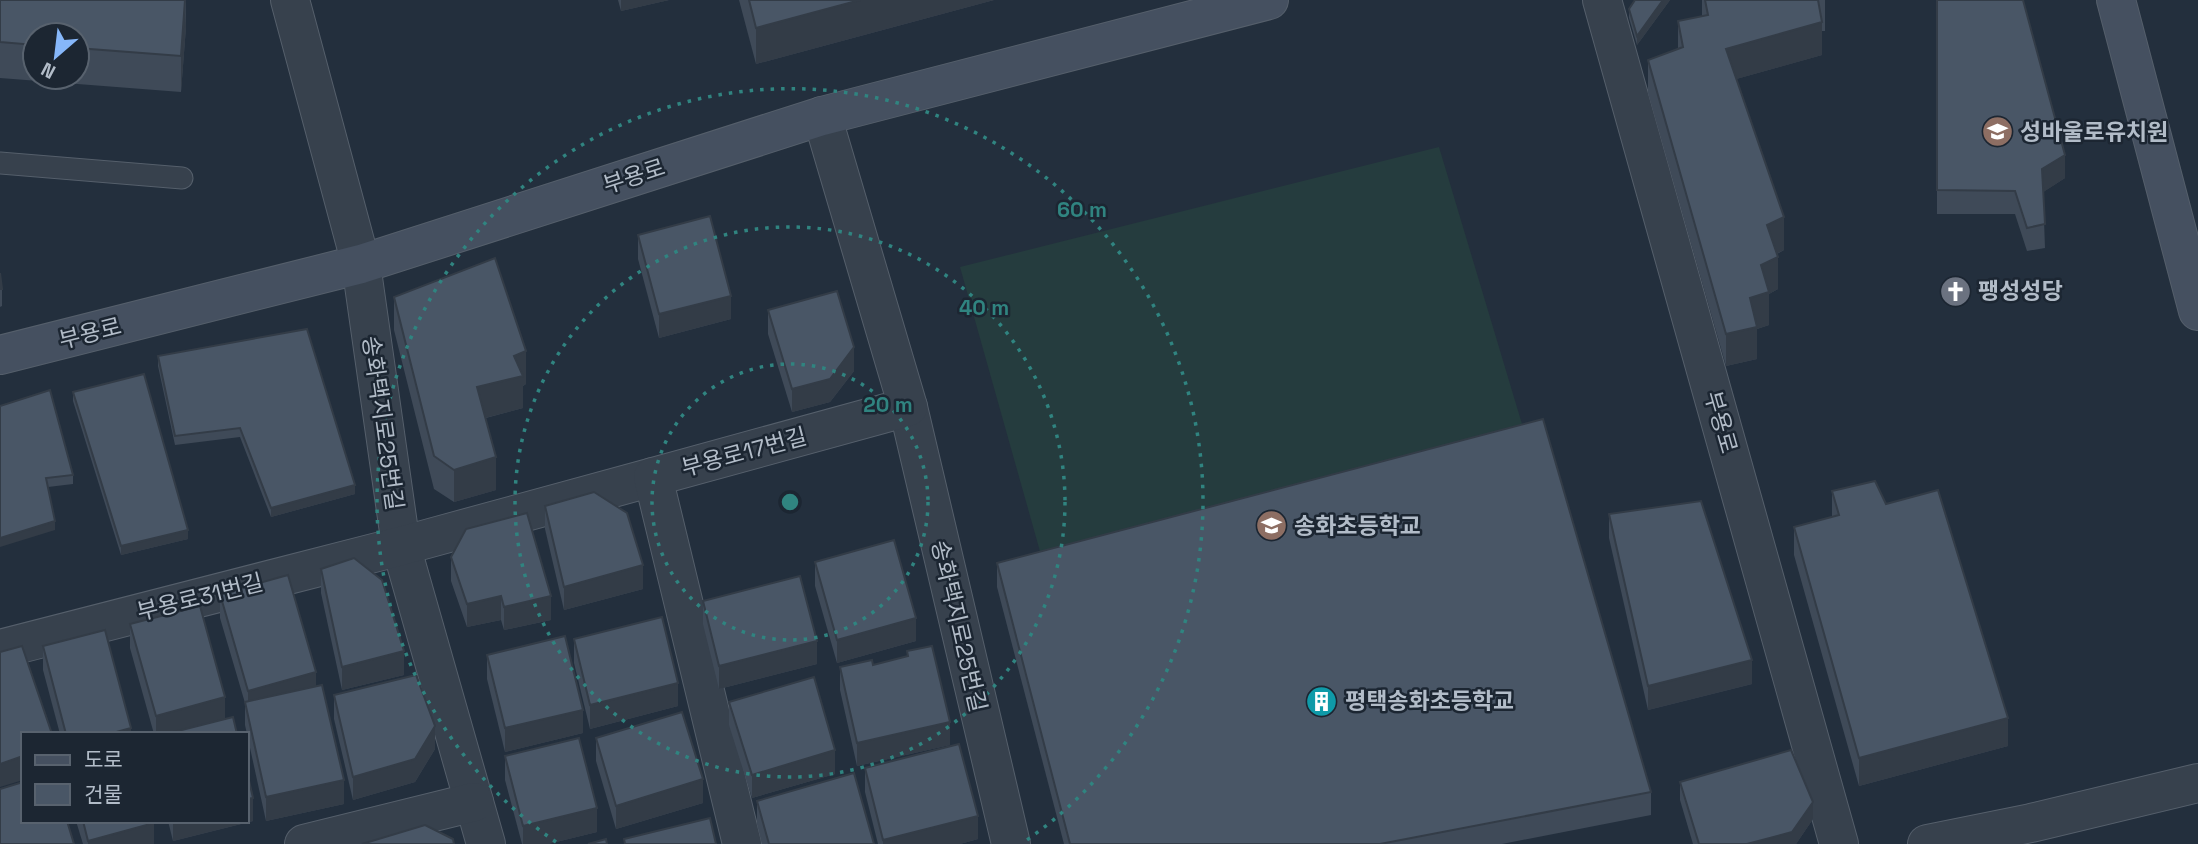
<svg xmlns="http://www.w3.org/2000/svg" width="2198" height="844" viewBox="0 0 2198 844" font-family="'Space Grotesk','Noto Sans KR',sans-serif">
<rect width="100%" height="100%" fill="#232f3d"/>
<path fill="#253c3e" d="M1439,147L1522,424L1041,555L960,267Z"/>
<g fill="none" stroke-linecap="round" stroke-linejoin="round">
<defs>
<path id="lane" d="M0,163L182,178"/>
<g id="street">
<path d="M290,0L361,264L401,546L486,844"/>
<path d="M1602,0L1839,844"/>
<path d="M908,407L1011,844"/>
<path d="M0,649L401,546L653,477"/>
<path d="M304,844L474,802"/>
<path d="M742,844L653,477L908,407L822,116"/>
<path d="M1927,844L2031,823L2198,783"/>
</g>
<g id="secondary">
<path d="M2116,0L2198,311"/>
<path d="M0,355L361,264L822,116L1269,0"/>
</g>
</defs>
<use href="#lane" stroke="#555f6b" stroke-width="23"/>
<use href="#street" stroke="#555f6b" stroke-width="40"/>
<use href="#secondary" stroke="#555f6b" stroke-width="40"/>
<use href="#lane" stroke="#37414d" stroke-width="21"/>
<use href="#street" stroke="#37414d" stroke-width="38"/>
<use href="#secondary" stroke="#455060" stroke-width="38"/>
</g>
<g fill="#3f4a58" fill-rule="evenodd">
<path d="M0,0H186V27L181,92L0,78ZM35,35H77V77H35Z"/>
<path d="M618,0H669L621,11Z"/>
<path d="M739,0H994L756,64Z"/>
<path d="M1670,0L1637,45L1629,18V9Z"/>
<path d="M1702,0H1825V31H1822V55L1736,79L1784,250L1777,254L1778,289L1769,294V325L1757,329V359L1726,366L1648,93V60L1678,49V21L1702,16Z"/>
<path d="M1937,0L2065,178L2043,192L2045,248L2027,251L2015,214H1937Z"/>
<path d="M638,235L731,319L659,338L638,259Z"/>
<path d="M0,273L2,289V306L0,307Z"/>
<path d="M394,297L526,384L523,386V408L486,418L496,490L454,502L434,489L394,330Z"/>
<path d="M768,310L854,371L830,402L792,412L768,334Z"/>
<path d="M158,356L355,494L271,517L240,437L175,445L158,366Z"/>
<path d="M73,392L188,539L121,555L73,401Z"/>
<path d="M0,406L73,475V484L48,487L55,530Z"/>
<path d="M1832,491L1886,504L2008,746L1859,786L1794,555V527L1832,517Z"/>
<path d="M545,506L643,589L564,610L545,529Z"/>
<path d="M1609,514L1752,684L1648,710L1609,538Z"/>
<path d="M451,557L551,620L504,630L501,620L467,627L451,581Z"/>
<path d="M815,562L916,641L837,663L815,586Z"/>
<path d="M997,563L1651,792V815L1502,844H1064L997,587Z"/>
<path d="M321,569L404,675L342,690L321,593Z"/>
<path d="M220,594L316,686L344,804L266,821L245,725V703L220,618Z"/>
<path d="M703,601L817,664L719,689L703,624Z"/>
<path d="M130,624L225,719L237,734H154L130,648Z"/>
<path d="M574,639L678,706L590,729L574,663Z"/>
<path d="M43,646L131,734H60L43,670Z"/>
<path d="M907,651L950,745L857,766L840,690V667L873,665L907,657Z"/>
<path d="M487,655L583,733L505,752L487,679Z"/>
<path d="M334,695L435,749L415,782L353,800L334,719Z"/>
<path d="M729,702L835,774L752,798L729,725Z"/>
<path d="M596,738L703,803L616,829L596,761Z"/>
<path d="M505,756L597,832L548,844H522L505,780Z"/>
<path d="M865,768L978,839L960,844H878L865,792Z"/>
<path d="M1680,782L1813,819L1796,844H1693L1680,800Z"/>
<path d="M757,801L874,844H762L757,824Z"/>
<path d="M76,821H154V844H83Z"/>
<path d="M168,821H253L173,841Z"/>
</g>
<g fill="#333c47">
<path d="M185,0L186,27L181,92V56Z"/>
<path d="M621,0H669L621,11Z"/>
<path d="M860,0H994L756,64V28Z"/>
<path d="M1663,0H1670L1637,45V36Z"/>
<path d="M1822,22V55L1726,82V49Z"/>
<path d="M2065,155V178L2042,193V169Z"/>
<path d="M1784,217V250L1767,258V225Z"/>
<path d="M1778,257V289L1769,294V325L1757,329V359L1726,366V334L1750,298L1761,265Z"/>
<path d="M731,296V319L659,338V314Z"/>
<path d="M854,347V371L830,402L792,412V389Z"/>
<path d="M526,351V384L523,386V408L477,420V387L514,356Z"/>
<path d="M496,457V490L454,502V470Z"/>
<path d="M355,485V494L271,517V508Z"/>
<path d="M55,521V530L0,547V538Z"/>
<path d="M188,530V539L121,555V546Z"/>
<path d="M643,565V589L564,610V587Z"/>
<path d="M501,596V620L467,627V604Z"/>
<path d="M551,596V620L504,630V607Z"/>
<path d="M916,618V641L837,663V640Z"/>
<path d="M817,641V664L719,689V666Z"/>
<path d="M404,651V675L342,690V667Z"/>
<path d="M1752,660V684L1648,710V686Z"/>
<path d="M316,672V696L248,715V691Z"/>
<path d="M678,683V706L590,729V705Z"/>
<path d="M225,697V721L177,734H156V716Z"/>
<path d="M583,710V733L505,752V728Z"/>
<path d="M2008,718V746L1859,786V758Z"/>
<path d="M950,722V745L857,766V743Z"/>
<path d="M435,726V749L415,782L353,800V777Z"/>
<path d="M131,728V734H109Z"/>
<path d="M835,750V774L752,798V775Z"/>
<path d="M23,756V780L0,787V764Z"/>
<path d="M703,779V803L616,829V806Z"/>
<path d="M344,780V804L266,821V797Z"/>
<path d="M253,798V821L173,841V821H247V799Z"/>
<path d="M1813,802V819L1796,844H1747Z"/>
<path d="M597,808V832L548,844H523V826Z"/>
<path d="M978,816V839L960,844H883V840Z"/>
<path d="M154,823V844H88V841Z"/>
</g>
<g fill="#495666" stroke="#333c47" stroke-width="2">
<path d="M0,0H185L181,56L77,48V35H35V45L0,42Z"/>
<path d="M749,0H860L756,28Z"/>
<path d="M1635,0H1663L1637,36L1629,9Z"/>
<path d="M1705,0H1818L1822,22L1726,49L1784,217L1767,225L1778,257L1761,265L1769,292L1750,298L1757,327L1726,334L1648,60L1683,47L1678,21L1708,15Z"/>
<path d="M1937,0H2023L2065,155L2042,169L2045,224L2027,228L2015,191L1937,190Z"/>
<path d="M710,216L731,296L659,314L638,235Z"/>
<path d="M495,258L526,351L514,356L523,376L477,387L496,457L454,470L434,456L394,297Z"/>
<path d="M0,273L2,289H0Z"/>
<path d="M837,291L854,347L830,379L792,389L768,310Z"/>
<path d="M307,329L355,485L271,508L240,428L175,436L158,356Z"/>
<path d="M144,374L188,530L121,546L73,392Z"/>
<path d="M50,390L73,475L46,478L55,521L0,538V406Z"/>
<path d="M1543,419L1651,792L1380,844H1070L997,563Z"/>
<path d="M1875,481L1886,504L1938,490L2008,718L1859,758L1794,527L1839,515L1832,491Z"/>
<path d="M594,492L627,513L643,565L564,587L545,506Z"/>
<path d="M1701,501L1752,660L1648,686L1609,514Z"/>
<path d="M527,513L551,596L504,607L501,596L467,604L451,557L466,529Z"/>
<path d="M894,540L916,618L837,640L815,562Z"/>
<path d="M354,558L382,580L404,651L342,667L321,569Z"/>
<path d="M288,575L316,672L248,691L220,594Z"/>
<path d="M800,576L817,641L719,666L703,601Z"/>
<path d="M200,606L225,697L156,716L130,624Z"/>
<path d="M662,617L678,683L590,705L574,639Z"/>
<path d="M105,630L131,728L109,734H66L43,646Z"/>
<path d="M565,636L583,710L505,728L487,655Z"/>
<path d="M22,646L52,734H23V756L0,764V652Z"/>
<path d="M932,646L950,722L857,743L840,667L872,660L873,665L908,656L907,651Z"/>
<path d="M416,675L435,726L415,759L353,777L334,695Z"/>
<path d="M814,677L835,750L752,775L729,702Z"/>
<path d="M322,685L344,780L266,797L245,702Z"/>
<path d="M682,712L703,779L616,806L596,738Z"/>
<path d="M233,717L237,734H166Z"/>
<path d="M579,738L597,808L523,826L505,756Z"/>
<path d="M959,744L978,816L883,840L865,768Z"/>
<path d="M1791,750L1813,802L1792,832L1747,844H1699L1680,782Z"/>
<path d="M247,772L253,798L247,799Z"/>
<path d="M854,773L874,844H769L757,801Z"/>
<path d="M23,782V821H67L74,844H0V789Z"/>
<path d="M710,818L716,844H625L624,839Z"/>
<path d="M83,821H154V823L88,841Z"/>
<path d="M425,825L453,839L454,844H362Z"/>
<path d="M606,839L607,844H588Z"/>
</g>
<g fill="none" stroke="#308480" stroke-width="3.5" stroke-dasharray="3.5 7">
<circle cx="790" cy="502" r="138"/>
<circle cx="790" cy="502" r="275"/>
<path d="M556 842A413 413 0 1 1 1024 842"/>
</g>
<defs>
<symbol id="school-disc" viewBox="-11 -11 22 22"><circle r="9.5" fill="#8d6e63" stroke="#1c2632"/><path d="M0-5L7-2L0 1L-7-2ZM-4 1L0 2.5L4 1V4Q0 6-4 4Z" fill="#fff"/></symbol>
<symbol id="church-disc" viewBox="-11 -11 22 22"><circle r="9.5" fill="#6b7280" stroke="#1c2632"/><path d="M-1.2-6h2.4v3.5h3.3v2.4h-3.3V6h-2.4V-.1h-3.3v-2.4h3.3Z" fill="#fff"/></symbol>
<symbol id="building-disc" viewBox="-11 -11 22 22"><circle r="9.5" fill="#0f9aa8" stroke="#1c2632"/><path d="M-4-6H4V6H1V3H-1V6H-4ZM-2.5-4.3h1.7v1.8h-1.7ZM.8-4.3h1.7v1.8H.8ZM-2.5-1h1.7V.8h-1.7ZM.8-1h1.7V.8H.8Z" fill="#fff"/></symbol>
</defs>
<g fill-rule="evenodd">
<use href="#school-disc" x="1980" y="114" width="35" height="35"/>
<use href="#church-disc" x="1938" y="274" width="35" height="35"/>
<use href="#school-disc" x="1254" y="508" width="35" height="35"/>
<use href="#building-disc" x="1304" y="684" width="35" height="35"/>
</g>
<g text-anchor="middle" stroke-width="5" stroke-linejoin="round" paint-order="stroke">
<g font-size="23" font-weight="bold" fill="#b2bcc8" stroke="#1c2632" text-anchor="start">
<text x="2020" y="140">성바울로유치원</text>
<text x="1978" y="299">팽성성당</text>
<text x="1294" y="534">송화초등학교</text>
<text x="1345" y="709">평택송화초등학교</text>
</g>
<g font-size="23" fill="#b2bcc8" stroke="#1c2632">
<text transform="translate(634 176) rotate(-18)" y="8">부용로</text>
<text transform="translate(90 333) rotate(-14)" y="8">부용로</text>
<text transform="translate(1721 422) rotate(74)" y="8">부용로</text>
<text transform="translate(383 423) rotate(82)" y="8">송화택지로25번길</text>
<text transform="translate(744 452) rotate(-15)" y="8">부용로17번길</text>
<text transform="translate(200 597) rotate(-14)" y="8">부용로31번길</text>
<text transform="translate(959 626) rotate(77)" y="8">송화택지로25번길</text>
</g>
</g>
<circle cx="790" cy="502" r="10" fill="#308480" stroke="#1c2632" stroke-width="3.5"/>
<g font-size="21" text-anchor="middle" font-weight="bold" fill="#308480" stroke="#1c2632" stroke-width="5" stroke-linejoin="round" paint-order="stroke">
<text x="1082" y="217">60 m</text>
<text x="984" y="315">40 m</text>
<text x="888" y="412">20 m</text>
</g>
<rect x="21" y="732" width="228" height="91" fill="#1c2632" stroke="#58626e" stroke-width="2"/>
<rect x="35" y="755" width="35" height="10" fill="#455060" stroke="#58626e" stroke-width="2"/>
<text x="84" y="767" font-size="21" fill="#b2bcc8">도로</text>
<rect x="35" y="784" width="35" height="21" fill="#495666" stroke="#58626e" stroke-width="2"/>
<text x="84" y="802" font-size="21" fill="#b2bcc8">건물</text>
<g transform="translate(56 56) rotate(208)"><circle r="33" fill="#1c2632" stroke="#58626e" stroke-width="2"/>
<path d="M0-5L12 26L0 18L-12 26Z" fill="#86b7fa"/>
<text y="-10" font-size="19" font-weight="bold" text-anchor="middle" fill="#b2bcc8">N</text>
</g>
</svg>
